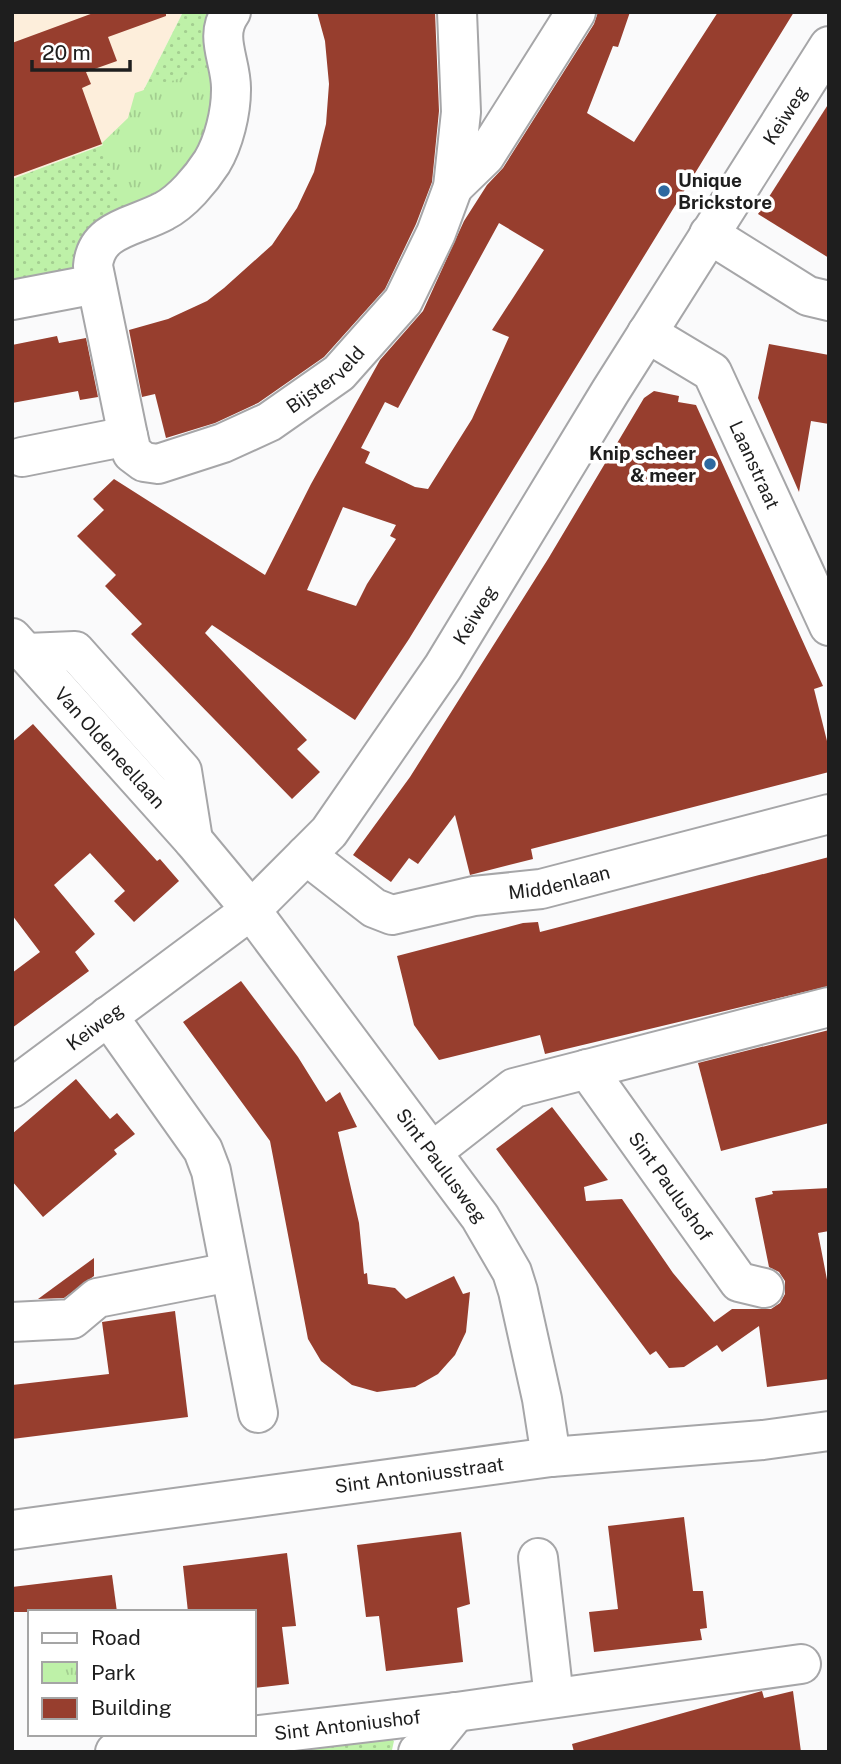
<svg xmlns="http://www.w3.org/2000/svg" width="841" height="1764" viewBox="0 0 841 1764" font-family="'Public Sans',sans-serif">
<defs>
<pattern id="grass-dots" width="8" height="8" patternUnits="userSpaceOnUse" patternTransform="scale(1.75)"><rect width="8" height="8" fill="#bef1a8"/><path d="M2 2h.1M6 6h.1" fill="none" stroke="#a3ce90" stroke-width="1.8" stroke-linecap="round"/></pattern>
<pattern id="park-tufts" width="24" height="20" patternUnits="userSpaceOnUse" patternTransform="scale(1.75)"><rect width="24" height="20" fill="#bef1a8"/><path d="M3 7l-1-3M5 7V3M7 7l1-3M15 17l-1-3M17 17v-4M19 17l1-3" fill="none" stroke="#a3ce90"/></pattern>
</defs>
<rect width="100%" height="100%" fill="#fafafb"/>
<path fill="#fdeedb" d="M12,12H183L119,139L12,179Z"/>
<g fill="url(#grass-dots)">
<path d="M183,12H217L208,143L91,275L12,289V179L119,139Z"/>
<path d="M389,1737L394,1741L392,1750L384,1752H277Z"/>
</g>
<path fill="url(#park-tufts)" d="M211,68C216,160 202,165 126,208L102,143L128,118L135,93Z"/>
<g fill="#973e2e" fill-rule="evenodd">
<path d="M96,12H166V16L108,37L117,61L86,72L91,84L82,88L102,144L12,177V43Z"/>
<path d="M317,12H435L439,111L432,182L416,224L385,289L324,357L258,403L215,423L166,438L155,394L142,397L129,330L168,319L207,301L224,288L272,245L297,208L314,172L326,124L329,84L325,41Z"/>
<path d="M598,12H630L618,47L613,46L587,113L634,142L718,12H794L409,639L355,720L212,625L205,633L307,740L297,749L320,772L292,799L131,634L142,624L105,586L116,575L77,536L104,510L93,499L114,479L265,575L311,484L380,360L423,311L464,221L487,185L503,168L594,24ZM499,223L544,250L492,330L509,337L472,419L428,489L415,487L365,463L370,452L361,448L385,402L398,408ZM343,507L396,525L390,536L396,539L367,584L356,606L307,590Z"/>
<path d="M829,103V258L758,214Z"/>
<path d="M57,336L59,343L86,338L98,397L80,400L78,391L12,403V345Z"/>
<path d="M769,344L829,355V424L811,421L799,492L758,398Z"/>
<path d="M654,391L679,396L678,402L696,405L823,686L814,689L829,749V772L531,849L533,859L470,875L455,815L418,864L409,858L391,882L353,855L410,777L548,559L644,398Z"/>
<path d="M33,724L157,861L160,859L179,881L134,922L114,901L125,891L90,853L54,885L95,934L75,952L89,971L12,1028V973L40,952L12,915V742Z"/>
<path d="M829,857V986L545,1054L540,1035L439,1060L414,1025L397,956L523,923L538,922L540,932Z"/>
<path d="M241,981L298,1057L326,1102L340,1092L357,1127L338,1132L359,1223L364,1274L367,1273L368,1284L395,1288L406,1299L454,1276L463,1294L470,1292L466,1332L455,1355L438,1374L415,1387L377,1392L352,1385L321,1361L308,1339L270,1141L183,1022Z"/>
<path d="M829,1030V1123L721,1151L698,1063Z"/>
<path d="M76,1079L110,1119L117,1113L135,1134L114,1150L117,1154L43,1217L12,1181V1134Z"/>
<path d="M552,1107L608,1180L584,1187L586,1201L622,1199L673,1273L714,1322L732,1309H771L780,1303L785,1294V1281L779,1272L769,1267L755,1198L773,1194L772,1191L829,1188V1231L818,1233L829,1290V1379L767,1387L759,1326L722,1352L717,1345L684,1367L669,1368L656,1351L650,1355L496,1149Z"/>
<path d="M94,1258V1276L64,1298L38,1299Z"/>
<path d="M175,1311L188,1417L12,1439V1385L109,1374L102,1322Z"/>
<path d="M684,1517L693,1591H703L707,1628L700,1629L702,1640L594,1652L589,1612L618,1609L608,1526Z"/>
<path d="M461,1532L470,1604L457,1608L463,1662L386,1671L379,1616L366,1617L357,1545Z"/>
<path d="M287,1553L296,1626L282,1627L289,1684L254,1688V1612H188L183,1566Z"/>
<path d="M112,1575L117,1612H12V1587Z"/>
<path d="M762,1691L764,1698L793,1691L801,1752H574L572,1744Z"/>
</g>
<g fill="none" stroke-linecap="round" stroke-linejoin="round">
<defs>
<g id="minor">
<path id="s1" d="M231,12C213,37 232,62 231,90C231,112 224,142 212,162C201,179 182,202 164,211C135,227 96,228 93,266L128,436L132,453L144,462L158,464L223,443L269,422L339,373L403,301L436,233L453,187L461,112L457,12"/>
<path d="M453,187L485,156L576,12"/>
<path d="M709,234L808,296L829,301"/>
<path d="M12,300L96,284"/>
<path id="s2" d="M647,333L712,372L829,626"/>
<path d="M22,457L128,436"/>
<path id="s3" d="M12,638L193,840L251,910L480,1217L512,1272L518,1291L542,1399L551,1457"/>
<path d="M27,653L75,651L182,771L193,840"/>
<path id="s4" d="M306,855L374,908L392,915L474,896L541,889L829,814"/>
<path d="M108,1016L203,1150L211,1171L258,1413"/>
<path id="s5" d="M587,1069L739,1282L764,1288"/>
<path id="s6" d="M12,1088L251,910L329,832L443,667L610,392L829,46"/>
<path d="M432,1152L514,1088L829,1007"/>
<path d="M12,1322L72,1319L97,1298L230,1272"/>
<path d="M538,1558L554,1698"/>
<path id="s7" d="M115,1752L456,1712L801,1664"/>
<path d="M418,1752L426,1749L456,1712"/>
</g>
<g id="major">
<path id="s8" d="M12,1530L551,1457L763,1440L829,1431"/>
</g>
</defs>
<use href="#minor" stroke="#a6a6a8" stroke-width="42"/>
<use href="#major" stroke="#a6a6a8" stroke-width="42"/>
<use href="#minor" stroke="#fff" stroke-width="38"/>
<use href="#major" stroke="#fff" stroke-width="38"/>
</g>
<g fill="#2d69a0" stroke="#fff" stroke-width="2.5">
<circle cx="664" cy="191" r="7"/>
<circle cx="710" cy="464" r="7"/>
</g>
<g text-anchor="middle" stroke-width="7" stroke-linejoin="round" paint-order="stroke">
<g font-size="19" fill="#1e1e1e" stroke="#fff">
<text dy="7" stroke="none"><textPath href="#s6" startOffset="1258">Keiweg</textPath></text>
<text dy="7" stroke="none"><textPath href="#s1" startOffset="730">Bijsterveld</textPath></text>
<text dy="7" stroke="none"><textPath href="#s2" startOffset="178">Laanstraat</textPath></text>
<text dy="7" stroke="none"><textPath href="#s6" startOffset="670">Keiweg</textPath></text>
<text dy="7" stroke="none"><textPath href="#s3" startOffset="147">Van Oldeneellaan</textPath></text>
<text dy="7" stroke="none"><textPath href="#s4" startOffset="276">Middenlaan</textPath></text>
<text dy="7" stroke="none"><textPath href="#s6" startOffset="103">Keiweg</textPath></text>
<text dy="7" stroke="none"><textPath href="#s3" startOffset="681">Sint Paulusweg</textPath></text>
<text dy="7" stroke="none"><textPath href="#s5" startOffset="144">Sint Paulushof</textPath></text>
<text dy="7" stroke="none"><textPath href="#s8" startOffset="411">Sint Antoniusstraat</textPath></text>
<text dy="7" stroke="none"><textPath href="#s7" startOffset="234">Sint Antoniushof</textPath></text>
</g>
<g font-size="19" font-weight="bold" fill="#1e1e1e" stroke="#fff" text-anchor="start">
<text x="678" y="187">Unique<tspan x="678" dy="22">Brickstore</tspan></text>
<text x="696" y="460" text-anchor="end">Knip scheer<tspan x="696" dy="22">&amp; meer</tspan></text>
</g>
</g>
<rect width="841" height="1764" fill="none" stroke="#1e1e1e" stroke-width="28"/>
<rect x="28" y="1610" width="228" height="126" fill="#ffffff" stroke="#a5a5a5" stroke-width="2"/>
<rect x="42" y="1633" width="35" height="10" fill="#ffffff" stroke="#a5a5a5" stroke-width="2"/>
<text x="91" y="1645" font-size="21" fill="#1e1e1e">Road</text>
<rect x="42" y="1662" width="35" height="21" fill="url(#park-tufts)" stroke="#a5a5a5" stroke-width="2"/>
<text x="91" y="1680" font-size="21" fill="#1e1e1e">Park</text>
<rect x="42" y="1698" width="35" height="21" fill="#973e2e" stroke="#a5a5a5" stroke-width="2"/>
<text x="91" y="1715" font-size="21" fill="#1e1e1e">Building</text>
<path d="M32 60v10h98v-10" fill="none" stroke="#1e1e1e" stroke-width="3.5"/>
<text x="42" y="60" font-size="21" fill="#1e1e1e" stroke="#ffffff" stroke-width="5" paint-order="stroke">20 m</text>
</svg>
